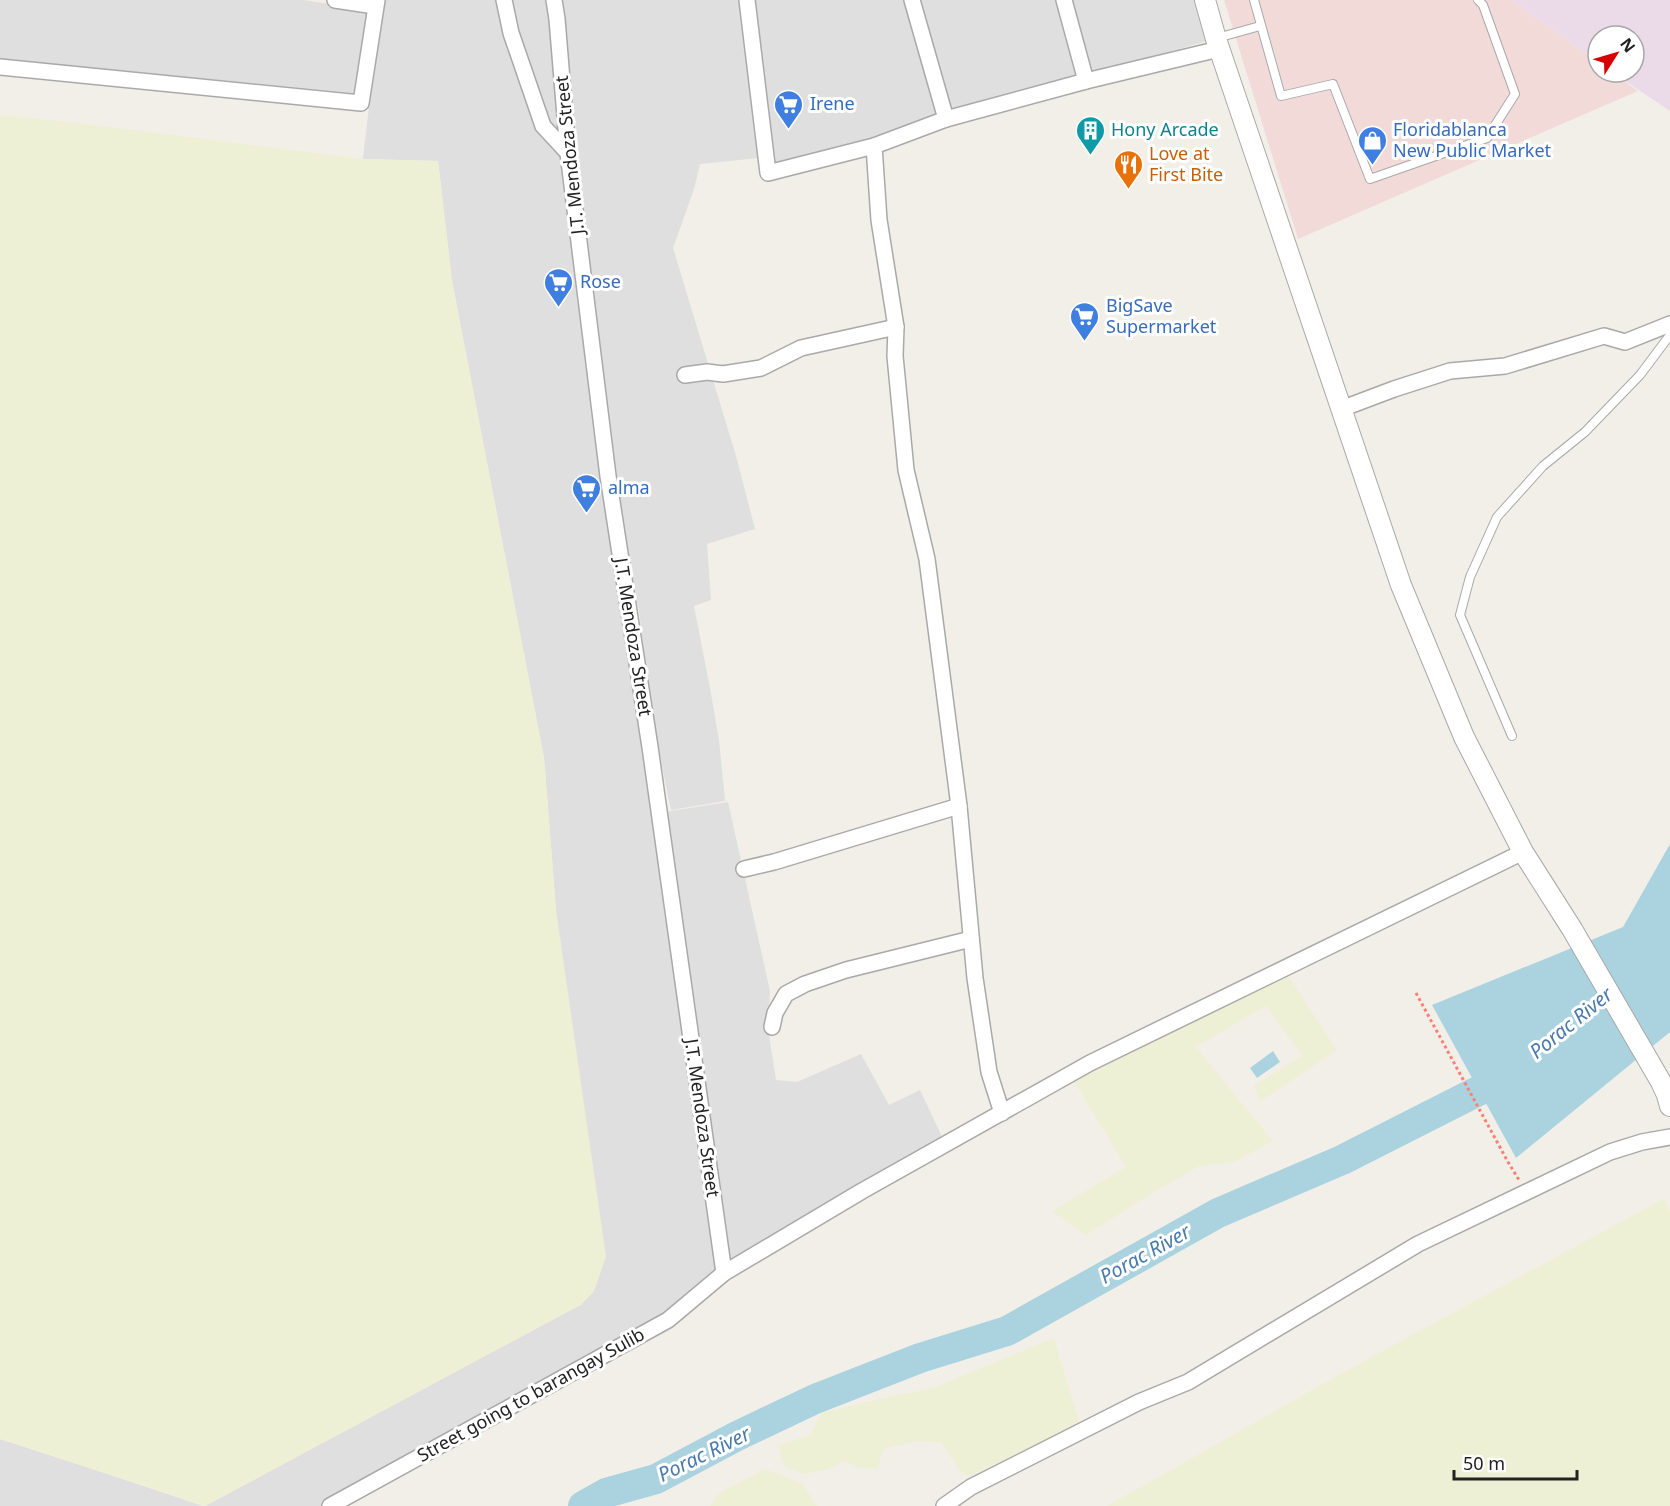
<svg xmlns="http://www.w3.org/2000/svg" width="1670" height="1506" viewBox="0 0 1670 1506" font-family="'Noto Sans',sans-serif">
<rect width="100%" height="100%" fill="#f2efe9"/>
<g fill="#e0dfdf">
<path d="M0,0H304L372,11L355,93L0,59Z"/>
<path d="M383,0H545L552,41L599,463L646,750L723,1277L700,1297L326,1506H205L582,1304L556,910L544,758L452,281L438,161L363,159L380,10Z"/>
<path d="M552,0H742L759,158L700,164L694,189L673,248L736,456L755,529L707,544L711,600L694,606L710,688L719,740L725,801L671,810L651,712L639,611L612,479Z"/>
<path d="M754,0H906L938,117L774,168Z"/>
<path d="M919,0H1061L1082,74L950,113Z"/>
<path d="M1069,0H1198L1210,40L1088,75Z"/>
<path d="M728,802L770,991L768,1029L776,1080L797,1082L861,1054L889,1105L920,1090L944,1141L729,1265L664,812Z"/>
<path d="M0,1439L81,1465L203,1506H0Z"/>
</g>
<path fill="#f2dad9" d="M1224,0H1511L1598,62V72H1612L1638,91L1298,239Z"/>
<path fill="#ebdbe8" d="M1511,0H1670V111L1612,72H1634V36H1598V62Z"/>
<g fill="#eef0d5">
<path d="M0,115L87,124L363,159L438,161L452,281L544,758L556,910L606,1257L594,1291L582,1304L205,1506L0,1439Z"/>
<path d="M1285,971L1337,1050L1260,1102L1254,1085L1302,1056L1266,1006L1196,1047L1273,1141L1234,1162L1199,1166L1151,1194L1086,1235L1052,1211L1126,1167L1073,1080Z"/>
<path d="M1665,1198L1670,1212V1506H1107L1351,1368Z"/>
<path d="M1054,1338L1080,1425L967,1477L958,1469L941,1442L917,1441L884,1449L877,1469L859,1468L845,1461L826,1470L804,1474L784,1466L778,1445L810,1435L821,1413L861,1403L932,1388Z"/>
<path d="M765,1469L802,1483L817,1506H710L719,1493Z"/>
</g>
<g fill="#aad3df">
<path d="M1670,844V1032L1516,1158L1432,1005L1623,927Z"/>
<path d="M1273,1051L1280,1062L1257,1078L1250,1068Z"/>
</g>
<g fill="none" stroke-linecap="round" stroke-linejoin="round">
<path stroke="#aad3df" stroke-width="30" d="M583,1506L606,1493L656,1479L737,1436L815,1399L920,1358L1007,1331L1218,1213L1342,1160L1490,1085L1513,1068"/>
<defs>
<g id="service">
<path d="M1254,0L1281,96L1333,84L1370,179L1487,138L1515,94L1483,5L1478,0"/>
<path d="M1217,38L1260,26"/>
<path d="M1512,736L1460,615L1470,577L1497,517L1543,466L1585,432L1640,375L1670,335"/>
</g>
<g id="minor">
<path d="M335,0L375,6"/>
<path d="M504,0L511,33L543,126L568,153"/>
<path d="M554,0L557,19L568,153L608,476L650,747L724,1273"/>
<path d="M747,0L768,173L874,146L946,119L1086,81L1219,49"/>
<path d="M912,0L946,119"/>
<path d="M1064,0L1086,81"/>
<path d="M0,67L361,103L377,0"/>
<path d="M874,146L879,220L896,327L895,356L906,470L927,559L959,806L975,978L989,1072L1002,1113"/>
<path d="M685,375L707,372L723,374L761,368L801,348L896,327"/>
<path d="M1341,409L1394,389L1450,371L1505,366L1604,336L1625,342L1670,324"/>
<path d="M744,869L774,862L959,806"/>
<path d="M772,1027L775,1013L786,994L805,984L846,970L971,939"/>
<path d="M330,1506L668,1320L724,1273L862,1191L1090,1063L1523,852"/>
<path d="M944,1506L971,1487L1139,1402L1188,1382L1418,1244L1610,1152L1642,1142L1670,1137"/>
</g>
<path id="tertiary" d="M1205,0L1216,39L1401,585L1464,737L1523,852L1572,929L1661,1082L1667,1095L1670,1106"/>
</defs>
<use href="#service" stroke="#a9a9a9" stroke-width="10"/>
<use href="#minor" stroke="#a9a9a9" stroke-width="18"/>
<use href="#tertiary" stroke="#a9a9a9" stroke-width="22"/>
<path stroke="#fa8072" stroke-width="3" stroke-dasharray="3 3" stroke-linecap="butt" d="M1416,993L1508,1162L1519,1180"/>
<use href="#service" stroke="#fff" stroke-width="8"/>
<use href="#minor" stroke="#fff" stroke-width="15"/>
<use href="#tertiary" stroke="#fff" stroke-width="20"/>
</g>
<defs>
<symbol id="supermarket-pin" viewBox="-11 -11 22 30"><path d="M0 17L-7.5 6A9.5 9.5 0 1 1 7.5 6Z" fill="#3f7fe0" stroke="#fff"/><path d="M-6-5.5h2.5l.6 2H6L4.5 2H-2.5L-4.4-4H-6ZM-1.5 3.2a1.3 1.3 0 1 0 .1 0ZM3 3.2a1.3 1.3 0 1 0 .1 0Z" fill="#fff"/></symbol>
<symbol id="building-pin" viewBox="-11 -11 22 30"><path d="M0 17L-7.5 6A9.5 9.5 0 1 1 7.5 6Z" fill="#0f9aa8" stroke="#fff"/><path d="M-4-6H4V6H1V3H-1V6H-4ZM-2.5-4.3h1.7v1.8h-1.7ZM.8-4.3h1.7v1.8H.8ZM-2.5-1h1.7V.8h-1.7ZM.8-1h1.7V.8H.8Z" fill="#fff"/></symbol>
<symbol id="shop-pin" viewBox="-11 -11 22 30"><path d="M0 17L-7.5 6A9.5 9.5 0 1 1 7.5 6Z" fill="#3f7fe0" stroke="#fff"/><path d="M-5-2.5h2.3a2.7 3.5 0 0 1 5.4 0H5L5.5 6h-11ZM-1.5-2.5h3a1.5 2.3 0 0 0-3 0Z" fill="#fff"/></symbol>
<symbol id="restaurant-pin" viewBox="-11 -11 22 30"><path d="M0 17L-7.5 6A9.5 9.5 0 1 1 7.5 6Z" fill="#e8710a" stroke="#fff"/><path d="M-5-6h1v4h1v-4h1v4h1v-4h1v5L-1.5 .5V6h-2V.5L-5-1ZM5-6V6H3V1.5H1.5Q1.5-4 5-6Z" fill="#fff"/></symbol>
</defs>
<g fill-rule="evenodd">
<use href="#supermarket-pin" x="772" y="88" width="33" height="45"/>
<use href="#building-pin" x="1074" y="114" width="33" height="45"/>
<use href="#shop-pin" x="1356" y="124" width="33" height="45"/>
<use href="#restaurant-pin" x="1112" y="148" width="33" height="45"/>
<use href="#supermarket-pin" x="542" y="266" width="33" height="45"/>
<use href="#supermarket-pin" x="1068" y="300" width="33" height="45"/>
<use href="#supermarket-pin" x="570" y="472" width="33" height="45"/>
</g>
<g text-anchor="middle" stroke-width="6" stroke-linejoin="round" paint-order="stroke">
<g font-size="18" fill="#366cbe" stroke="#fff" text-anchor="start">
<text x="810" y="110">Irene</text>
<text x="1393" y="136">Floridablanca<tspan x="1393" dy="21">New Public Market</tspan></text>
<text x="580" y="288">Rose</text>
<text x="1106" y="312">BigSave<tspan x="1106" dy="21">Supermarket</tspan></text>
<text x="608" y="494">alma</text>
</g>
<g font-size="18" fill="#0d838f" stroke="#fff" text-anchor="start">
<text x="1111" y="136">Hony Arcade</text>
</g>
<g font-size="18" fill="#c56008" stroke="#fff" text-anchor="start">
<text x="1149" y="160">Love at<tspan x="1149" dy="21">First Bite</tspan></text>
</g>
<g font-size="18" fill="#222" stroke="#fff">
<text transform="translate(570 155) rotate(-96)" y="6">J.T. Mendoza Street</text>
<text transform="translate(633 637) rotate(81)" y="6">J.T. Mendoza Street</text>
<text transform="translate(702 1118) rotate(82)" y="6">J.T. Mendoza Street</text>
<text transform="translate(531 1395) rotate(-29)" y="6">Street going to barangay Sulib</text>
</g>
<g font-size="20" font-style="italic" fill="#4a7aab" stroke="#fff">
<text transform="translate(1571 1023) rotate(-39)" y="7">Porac River</text>
<text transform="translate(1145 1254) rotate(-29)" y="7">Porac River</text>
<text transform="translate(704 1454) rotate(-26)" y="7">Porac River</text>
</g>
</g>
<g transform="translate(1616 54) rotate(53)"><circle r="28" fill="#ffffff" stroke="#a7a7a7" stroke-width="1.5"/>
<path d="M0-4.5L10 22L0 15L-10 22Z" fill="#d40000"/>
<text y="-9" font-size="16" font-weight="bold" text-anchor="middle" fill="#222222">N</text>
</g>
<path d="M1454 1470v9h123v-9" fill="none" stroke="#222222" stroke-width="3"/>
<text x="1463" y="1470" font-size="18" fill="#222222" stroke="#ffffff" stroke-width="4.5" paint-order="stroke">50 m</text>
</svg>
